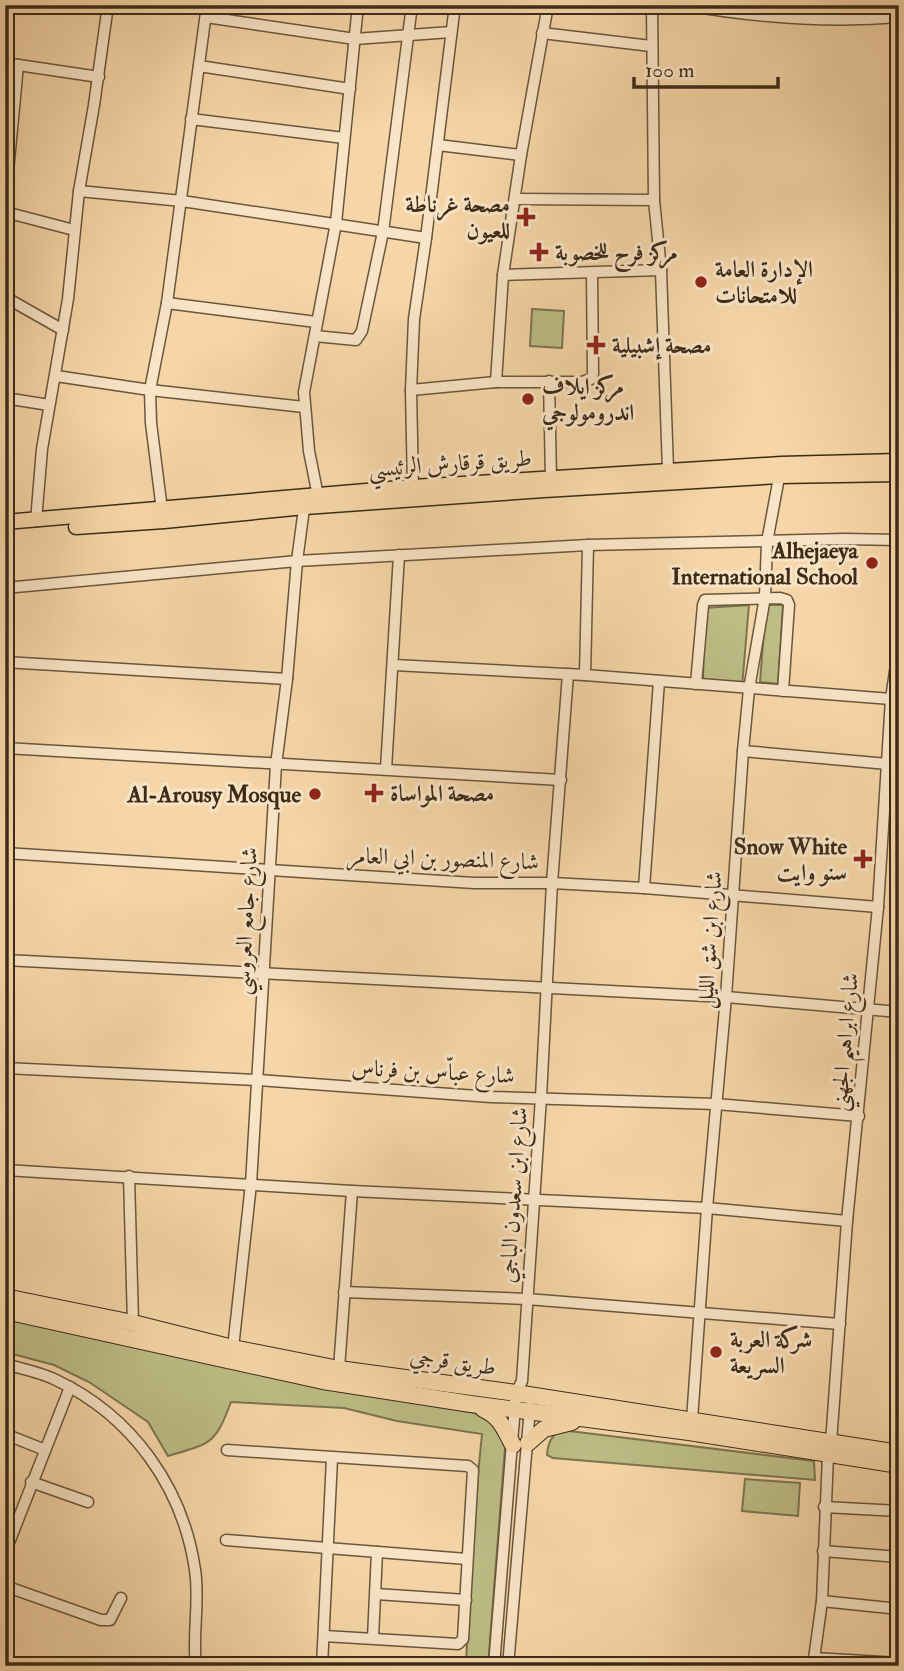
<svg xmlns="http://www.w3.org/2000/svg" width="904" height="1671" viewBox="0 0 904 1671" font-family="'IM FELL Double Pica',Amiri,serif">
<rect width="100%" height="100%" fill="#f6d6a8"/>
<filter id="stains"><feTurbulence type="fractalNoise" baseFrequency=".00286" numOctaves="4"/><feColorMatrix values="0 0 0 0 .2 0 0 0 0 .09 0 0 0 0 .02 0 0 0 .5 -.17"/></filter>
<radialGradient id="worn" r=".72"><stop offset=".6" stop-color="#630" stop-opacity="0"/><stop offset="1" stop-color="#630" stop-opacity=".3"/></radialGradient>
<g fill="#bdbd86" stroke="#7d744e" stroke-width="2">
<path d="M532,309L564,311L562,348L530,346Z"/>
<path d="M749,605L742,687L703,679L705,608Z"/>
<path d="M766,605H783L778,684L760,682Z"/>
<path d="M5,1318L484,1415L499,1432L505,1448L488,1666H466L471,1544L482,1434L397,1421L344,1408L231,1402C215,1445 211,1443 168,1456L148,1422L89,1382L54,1365L5,1352Z"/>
<path d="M561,1430L814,1461L815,1480L553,1458L547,1455C548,1443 551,1436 561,1430Z"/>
<path d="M745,1479L800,1483L798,1516L742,1511Z"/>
</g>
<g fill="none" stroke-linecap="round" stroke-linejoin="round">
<defs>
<g id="minor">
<path d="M652,5L654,200L661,270L668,470"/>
<path d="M685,5C754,17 828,23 899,17"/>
<path d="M206,17L355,39L451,32"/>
<path d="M542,33L651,46"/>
<path d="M5,63L99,77"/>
<path d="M199,66L350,89"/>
<path d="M191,119L344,138"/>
<path d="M438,145L521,155"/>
<path d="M79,191L182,201L426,238"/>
<path d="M516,199L654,200"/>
<path d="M5,203L18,65"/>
<path d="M5,212L74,230"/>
<path d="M503,275L661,270"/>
<path d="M5,297L63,330"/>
<path d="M167,303L316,322"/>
<path d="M315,336L356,340L362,331L383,232L412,5"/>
<path d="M56,376L150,390L304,407"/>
<path d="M549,381L551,478"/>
<path d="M496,382L503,275L521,155L548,5"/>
<path d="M411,390L496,382H582L591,379L593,374L592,274"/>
<path d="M5,398L49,405"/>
<path d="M413,487L411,390L414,319L426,238L455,5"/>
<path d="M318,496L309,451L304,392L336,223L358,5"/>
<path d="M162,510L151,423L150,390L167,303L207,5"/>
<path d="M36,521L42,449L68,299L79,191L94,105L108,5"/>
<path d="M5,588L297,561L588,545L845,539L899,540"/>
<path d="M5,662L287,679"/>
<path d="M394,665L585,675L891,699"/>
<path d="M585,675L588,545"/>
<path d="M696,684L703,605L705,600L780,598L787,600L789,605L783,691"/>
<path d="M5,748L561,780"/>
<path d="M743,751L899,765"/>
<path d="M386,769L399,555"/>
<path d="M5,853L474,883H552L644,888L878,907"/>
<path d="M644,888L659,681"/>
<path d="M5,960L726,997L899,1012"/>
<path d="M5,1068L258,1080L491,1097L716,1104L859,1116"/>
<path d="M5,1170L352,1191L707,1208L847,1221"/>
<path d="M129,1176L133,1323"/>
<path d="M344,1292L527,1299L840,1324"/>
<path d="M233,1348L251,1184L276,765L287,679L297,561L305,501"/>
<path d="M5,1364C22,1369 40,1372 56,1380C132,1416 183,1487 195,1570C200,1602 192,1634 196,1666"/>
<path d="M339,1369L352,1191"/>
<path d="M692,1420L707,1208L726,997L743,751L749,689L765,597L767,542L780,472"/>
<path d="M5,1434L45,1450"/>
<path d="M831,1443L847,1221L878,907L891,699L899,644"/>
<path d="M227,1450L468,1466L473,1470L463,1639L458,1644L324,1636"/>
<path d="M31,1482L88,1502"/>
<path d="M824,1507L899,1511"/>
<path d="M226,1540L467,1559"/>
<path d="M823,1551L899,1557"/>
<path d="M5,1553L70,1387"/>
<path d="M5,1586L101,1620H110L121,1598"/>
<path d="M376,1594L466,1600"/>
<path d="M822,1601L899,1609"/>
<path d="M373,1638L377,1552"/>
<path d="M814,1658L899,1663"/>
<path d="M322,1666L332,1458"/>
<path d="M494,1666L516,1393L522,1381L541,1097L552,883L568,674"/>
<path d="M508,1666L530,1408"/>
<path d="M813,1666L822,1601L828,1455"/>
</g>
<g id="major">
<path d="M5,522L413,487L781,464L899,461"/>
<path d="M76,527L164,521L305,507L544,490L779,476L899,474"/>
</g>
<g id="highway">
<path d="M5,1297L133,1323L233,1348L339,1369L516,1393L899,1453"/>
<path d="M5,1311L323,1381L471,1404L689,1432L899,1465"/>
<path d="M483,1409C501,1417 504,1429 513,1445"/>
<path d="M528,1443L544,1429L572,1422"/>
</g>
</defs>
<use href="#minor" stroke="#6b563b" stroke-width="13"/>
<use href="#major" stroke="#3d2b17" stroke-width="17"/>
<use href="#highway" stroke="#3d2b17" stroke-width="18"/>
<use href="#minor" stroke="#f9e4c6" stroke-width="10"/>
<use href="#major" stroke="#f6d6a8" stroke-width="14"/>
<use href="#highway" stroke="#f6d6a8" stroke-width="16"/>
</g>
<g fill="#8f2418" stroke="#f9e4c6" stroke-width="2.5">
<path d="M522.5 206.5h7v7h7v7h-7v7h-7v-7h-7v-7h7z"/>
<path d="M535.5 241.5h7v7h7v7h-7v7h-7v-7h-7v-7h7z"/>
<circle cx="701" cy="282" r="7"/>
<path d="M592.5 334.5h7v7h7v7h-7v7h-7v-7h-7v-7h7z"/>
<circle cx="528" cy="399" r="7"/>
<circle cx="872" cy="563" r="7"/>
<path d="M370.5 782.5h7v7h7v7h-7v7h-7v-7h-7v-7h7z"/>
<circle cx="315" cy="794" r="7"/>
<path d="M859.5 848.5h7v7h7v7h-7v7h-7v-7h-7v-7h7z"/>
<circle cx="716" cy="1352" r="7"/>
</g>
<g text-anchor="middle" stroke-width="6" stroke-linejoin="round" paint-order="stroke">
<g font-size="23" font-weight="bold" fill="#3d2b17" stroke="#f9e4c6" text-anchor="start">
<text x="510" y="212" text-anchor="end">مصحة غرناطة<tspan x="510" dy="26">للعيون</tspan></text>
<text x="555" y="260">مركز فرح للخصوبة</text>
<text x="715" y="277">الإدارة العامة<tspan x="715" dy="26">للامتحانات</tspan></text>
<text x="612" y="353">مصحة إشبيلية</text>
<text x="542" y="394">مركز ايلاف<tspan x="542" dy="26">اندرومولوجي</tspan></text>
<text x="858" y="558" text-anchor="end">Alhejaeya<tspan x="858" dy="26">International School</tspan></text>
<text x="390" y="801">مصحة المواساة</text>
<text x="301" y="802" text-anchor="end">Al-Arousy Mosque</text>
<text x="847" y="854" text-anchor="end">Snow White<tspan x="847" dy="26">سنو وايت</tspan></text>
<text x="730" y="1347">شركة العربة<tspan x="730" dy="26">السريعة</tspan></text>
</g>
<g font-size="23" fill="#3d2b17" stroke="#f9e4c6">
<text transform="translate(450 463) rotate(-4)" y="8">طريق قرقارش الرئيسي</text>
<text transform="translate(443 858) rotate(2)" y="8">شارع المنصور بن ابي العامر</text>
<text transform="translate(245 921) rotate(-87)" y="8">شارع جامع العروسي</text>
<text transform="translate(709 940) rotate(-86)" y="8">شارع ابن شق الليل</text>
<text transform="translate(844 1042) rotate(-85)" y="8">شارع ابراهيم الجهني</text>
<text transform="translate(433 1071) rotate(3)" y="8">شارع عباّس بن فرناس</text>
<text transform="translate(513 1195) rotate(-86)" y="8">شارع ابن سعدون الباجي</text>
<text transform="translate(453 1361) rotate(8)" y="8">طريق قرجي</text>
</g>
</g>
<rect width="904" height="1671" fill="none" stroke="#f6d6a8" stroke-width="28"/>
<rect x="7" y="7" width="890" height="1657" fill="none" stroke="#3d2b17" stroke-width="3.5"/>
<rect x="14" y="14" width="876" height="1643" fill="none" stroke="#3d2b17" stroke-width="2"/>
<path d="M634 77v10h144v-10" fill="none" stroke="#3d2b17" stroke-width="3.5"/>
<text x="645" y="77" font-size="21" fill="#3d2b17" stroke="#f9e4c6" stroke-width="5" paint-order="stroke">100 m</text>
<rect width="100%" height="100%" filter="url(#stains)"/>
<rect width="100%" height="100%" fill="url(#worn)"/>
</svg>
